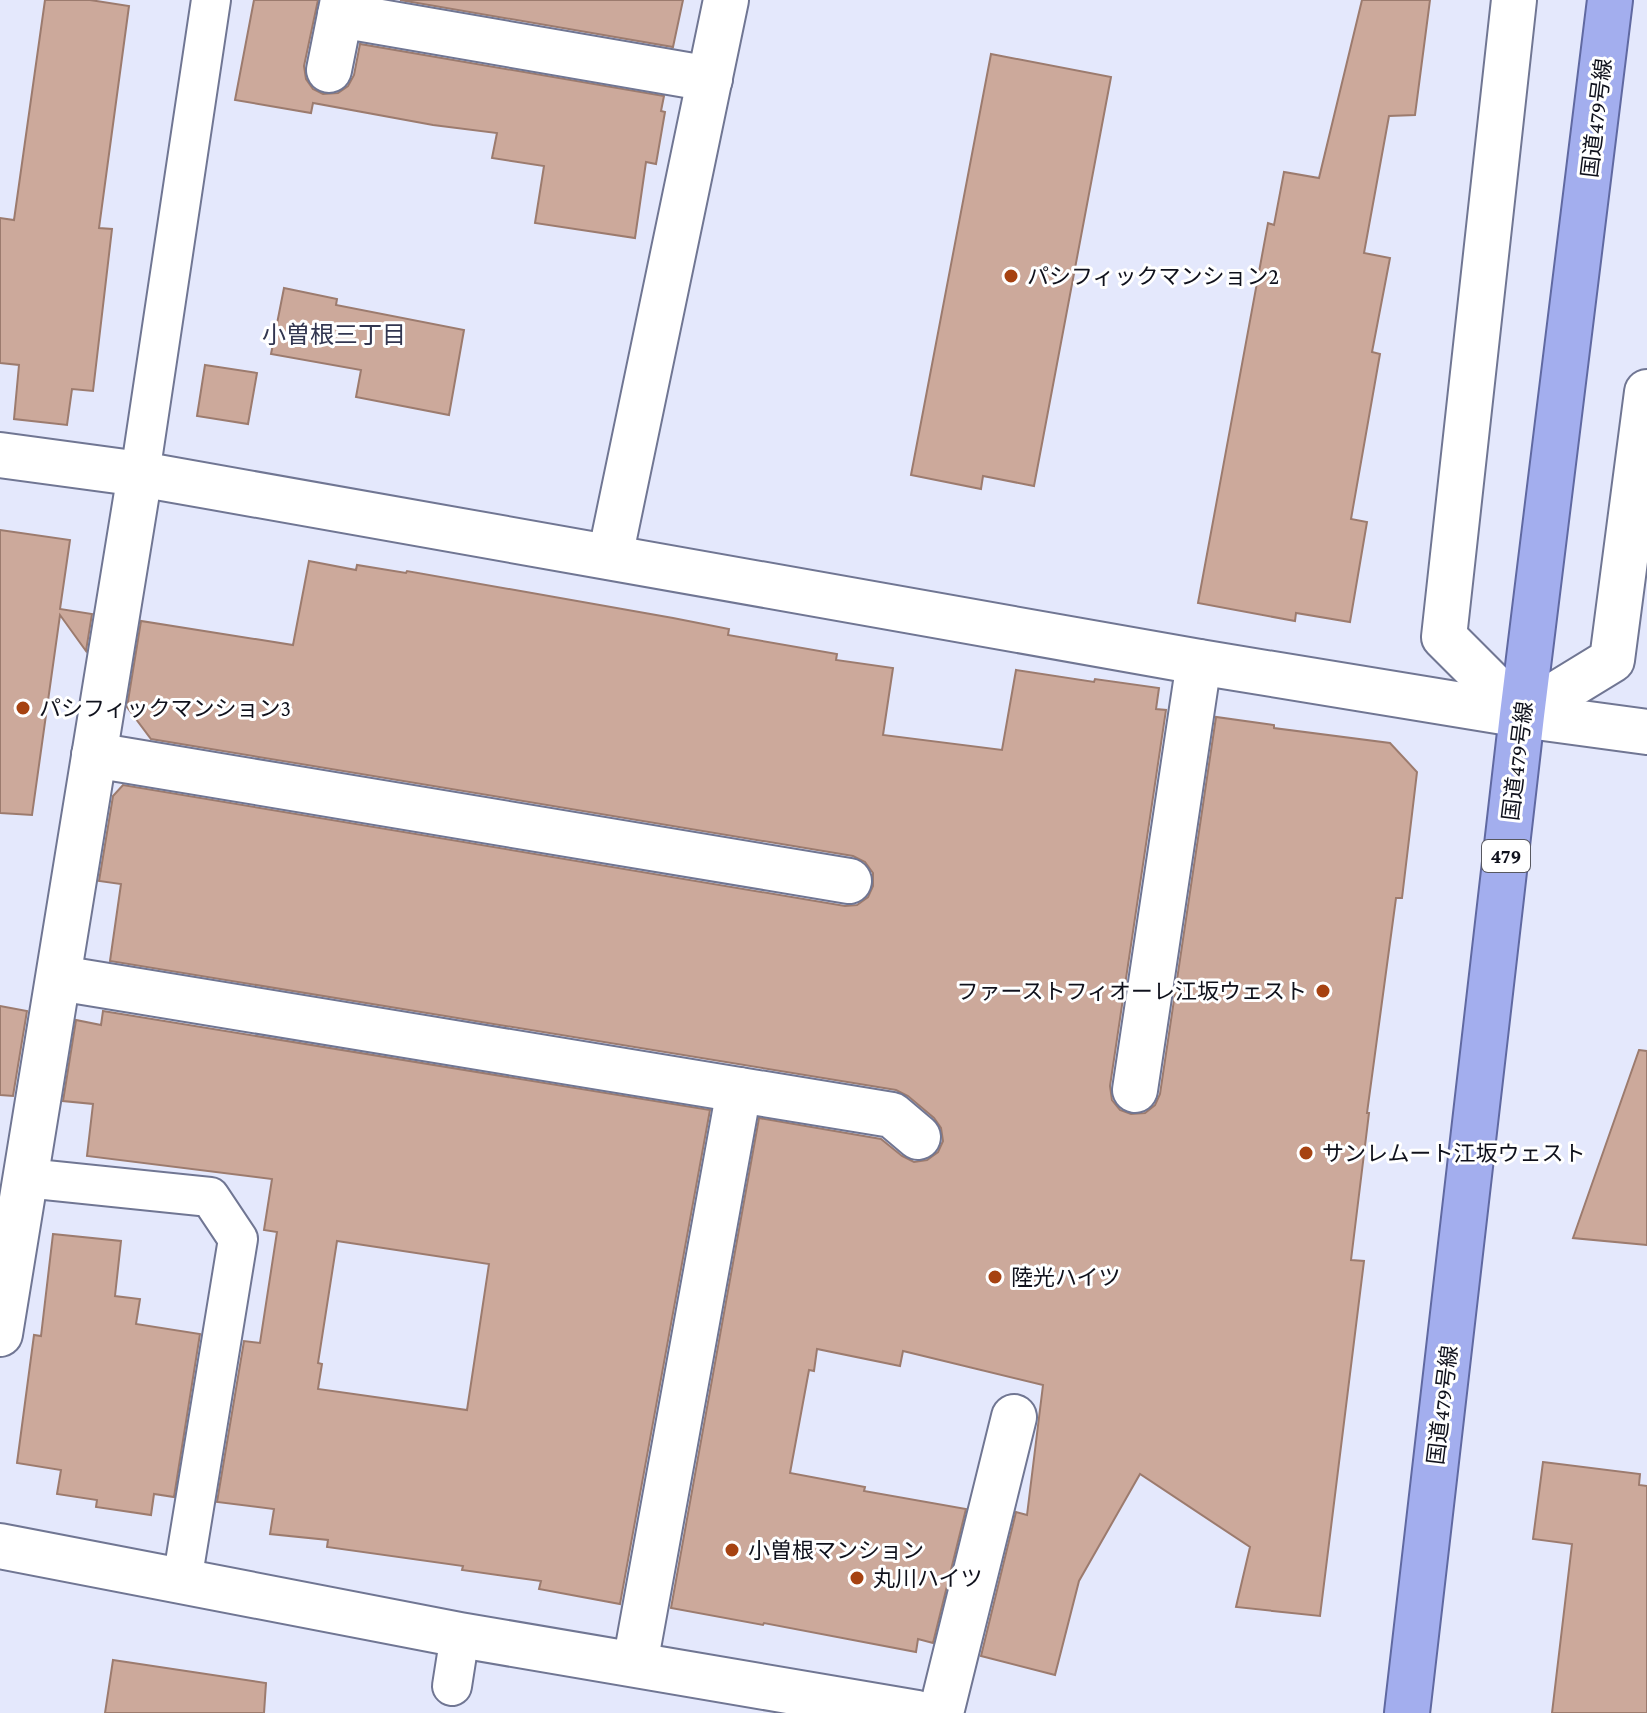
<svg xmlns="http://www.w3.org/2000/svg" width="1647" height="1713" viewBox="0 0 1647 1713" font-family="'Crimson Pro','Noto Sans JP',serif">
<rect width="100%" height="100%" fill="#e4e8fc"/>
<g fill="#cca99b" stroke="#9c7b6e" stroke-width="2" fill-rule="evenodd">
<path d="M45,0H90L129,6L99,228L112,229L93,391L72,389L67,425L14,419L19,365L0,363V218L14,220Z"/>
<path d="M254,0H318L304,66L306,79L313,89L323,94L338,93L348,86L354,75L360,44L664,96L661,111L665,112L656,164L646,162L635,238L535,223L544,166L492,158L497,133L433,125L313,103L311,113L235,100Z"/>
<path d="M400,0H683L673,47Z"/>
<path d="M1362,0H1430L1415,115L1389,116L1364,253L1390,258L1372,352L1380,354L1351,519L1367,522L1350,622L1296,613L1295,621L1198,603L1268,223L1274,225L1284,172L1319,178Z"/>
<path d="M991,54L1111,77L1034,486L983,476L981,489L911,475Z"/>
<path d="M284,288L337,299L336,305L464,330L449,415L356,397L361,370L271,354Z"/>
<path d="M205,365L257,373L248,424L197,416Z"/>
<path d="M0,530L70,540L60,609L92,614L86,651L60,615L32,815L0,813Z"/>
<path d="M309,561L356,570L357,565L406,573L407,571L673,618L729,629L728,635L837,654L836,660L893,668L883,735L1002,750L1016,670L1094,682L1095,679L1159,688L1156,709L1166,710L1110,1086L1112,1100L1120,1110L1131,1114L1145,1113L1155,1105L1160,1094L1216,717L1274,725V728L1390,743L1417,772L1402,898H1396L1367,1113H1369L1351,1260L1364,1261L1320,1616L1236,1607L1250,1547L1140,1474L1079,1581L1055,1675L981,1656L1016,1512L1027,1515L1043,1385L903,1351L900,1366L817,1349L814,1371L809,1370L790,1473L865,1487L864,1491L966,1509L933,1643L918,1639L916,1652L764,1623L763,1625L671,1608L759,1118L881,1139L902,1156L914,1162L927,1160L938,1152L943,1141L941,1128L934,1118L908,1096L896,1090L110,961L121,884L99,881L113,796L123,785L845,906L857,905L868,897L873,886V873L865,862L853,856L151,739L127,707L141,621L293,645Z"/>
<path d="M0,1006L27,1011L13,1096L0,1095Z"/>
<path d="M103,1011L710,1110L620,1604L539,1589L541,1581L462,1570L463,1566L327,1547L328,1540L270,1534L274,1509L217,1502L244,1341L260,1343L277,1232L264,1230L272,1179L87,1156L93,1104L63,1101L76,1020L101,1025ZM337,1241L489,1264L467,1410L318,1389L322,1364L318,1363Z"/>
<path d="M1639,1050L1647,1051V1245L1573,1238Z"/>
<path d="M53,1234L121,1241L115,1296L140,1299L136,1324L200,1334L174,1497L154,1494L151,1515L96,1507L97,1500L57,1494L61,1470L17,1463L34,1335L41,1336Z"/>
<path d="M1543,1462L1640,1474L1639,1485L1647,1486V1713H1552L1572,1544L1533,1539Z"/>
<path d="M113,1660L266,1683L264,1713H105Z"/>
</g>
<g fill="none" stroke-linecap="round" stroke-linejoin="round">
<defs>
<g id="service">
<path d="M140,474L211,0"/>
<path d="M26,1178L210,1197L238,1239L182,1581"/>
<path d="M452,1686L460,1635"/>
</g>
<g id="minor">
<path d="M1514,0L1444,637L1522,715L1612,660L1647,392"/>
<path d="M340,15L710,79"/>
<path d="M329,70L343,0"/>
<path d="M0,455L140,474L1199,662L1522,715L1647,732"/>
<path d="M610,557L726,0"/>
<path d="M94,755L849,881"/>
<path d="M59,978L892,1115L918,1137"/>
<path d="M1135,1090L1199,662"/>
<path d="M0,1334L140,474"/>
<path d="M0,1546L460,1635L917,1713"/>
<path d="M635,1664L739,1090"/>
<path d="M941,1713L1014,1417"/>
</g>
<path id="trunk" d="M1407,1713L1522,715L1610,0"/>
</defs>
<use href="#service" stroke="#707693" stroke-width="42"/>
<use href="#minor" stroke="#707693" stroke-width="48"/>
<use href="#trunk" stroke="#6069a1" stroke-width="48"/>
<use href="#service" stroke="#fff" stroke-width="38"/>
<use href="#minor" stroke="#fff" stroke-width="44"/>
<use href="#trunk" stroke="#a3aeee" stroke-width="44"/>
</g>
<g fill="#a64211" stroke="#fff" stroke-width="3">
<circle cx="1011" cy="276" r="8"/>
<circle cx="23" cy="708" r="8"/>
<circle cx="1323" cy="991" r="8"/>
<circle cx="1306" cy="1153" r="8"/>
<circle cx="995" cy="1277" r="8"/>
<circle cx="732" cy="1550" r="8"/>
<circle cx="857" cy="1578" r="8"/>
</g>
<g text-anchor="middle" stroke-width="6" stroke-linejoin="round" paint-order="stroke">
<rect fill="#fff" stroke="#575860" stroke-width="2" x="1482" y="840" width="48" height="32" rx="6"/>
<g font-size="20" font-weight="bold" fill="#0f111c">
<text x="1506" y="863">479</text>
</g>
<g font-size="22" fill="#0f111c" stroke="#fff">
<text transform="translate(1596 118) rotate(-83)" y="8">国道479号線</text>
<text transform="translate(1517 761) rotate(-83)" y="8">国道479号線</text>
<text transform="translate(1442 1405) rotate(-83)" y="8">国道479号線</text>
</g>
<g font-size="22" fill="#0f111c" stroke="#fff" text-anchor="start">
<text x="1027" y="284">パシフィックマンション2</text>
<text x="39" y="716">パシフィックマンション3</text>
<text x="1307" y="999" text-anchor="end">ファーストフィオーレ江坂ウェスト</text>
<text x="1322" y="1161">サンレムート江坂ウェスト</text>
<text x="1011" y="1285">陸光ハイツ</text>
<text x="748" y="1558">小曽根マンション</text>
<text x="873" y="1586">丸川ハイツ</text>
</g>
<g font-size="24" fill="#323650" stroke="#fff">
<text x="334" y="343">小曽根三丁目</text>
</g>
</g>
</svg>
